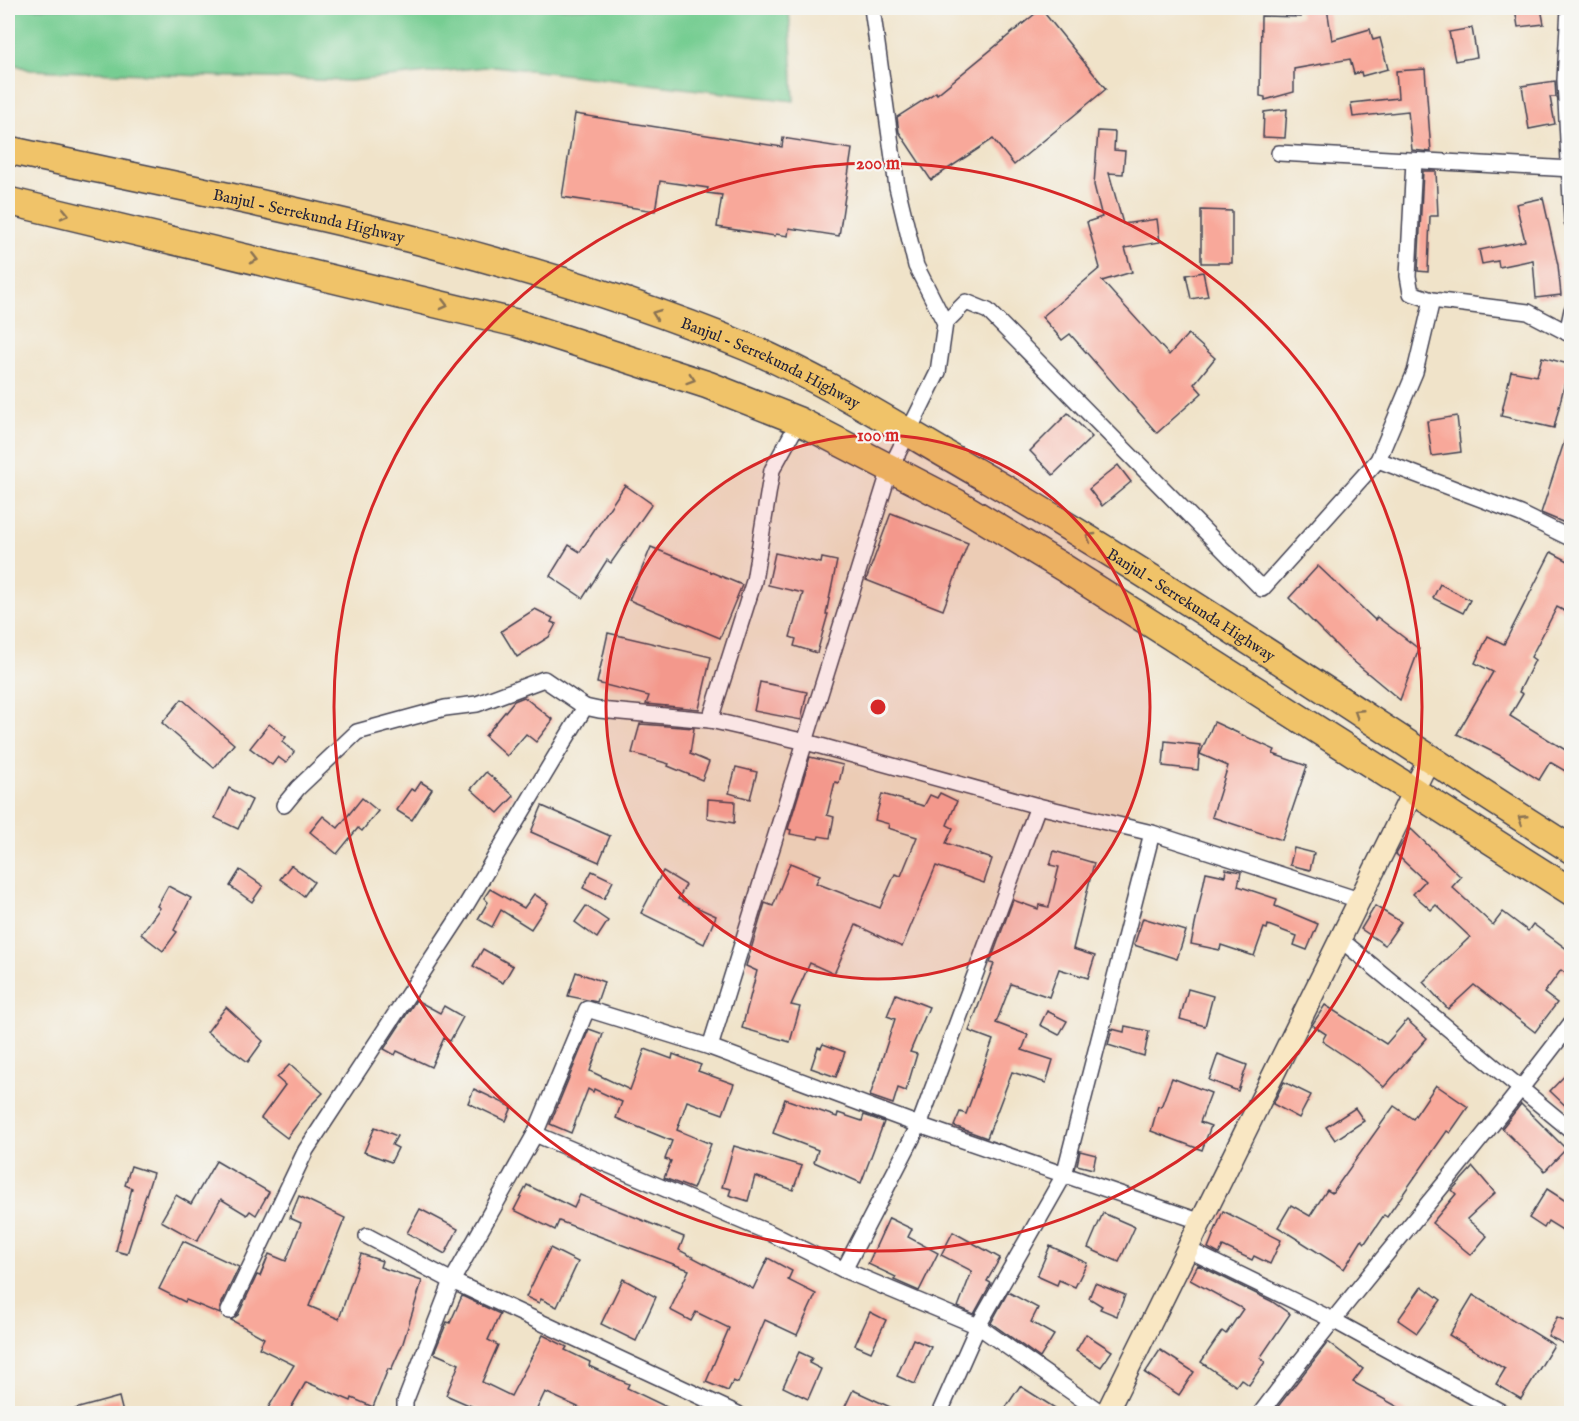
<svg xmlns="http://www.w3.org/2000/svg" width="1579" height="1421" viewBox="0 0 1579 1421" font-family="'IM FELL English',serif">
<rect width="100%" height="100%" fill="#f6f6f2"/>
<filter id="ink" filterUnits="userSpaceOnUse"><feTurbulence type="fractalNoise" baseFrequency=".0167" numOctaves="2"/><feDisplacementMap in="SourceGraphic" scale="12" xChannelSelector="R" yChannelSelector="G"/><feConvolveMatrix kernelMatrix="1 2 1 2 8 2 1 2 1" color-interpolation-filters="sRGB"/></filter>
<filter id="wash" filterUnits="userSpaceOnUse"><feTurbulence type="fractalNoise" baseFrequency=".008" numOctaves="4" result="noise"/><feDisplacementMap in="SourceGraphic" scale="24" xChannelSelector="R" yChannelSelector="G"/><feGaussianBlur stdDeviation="1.35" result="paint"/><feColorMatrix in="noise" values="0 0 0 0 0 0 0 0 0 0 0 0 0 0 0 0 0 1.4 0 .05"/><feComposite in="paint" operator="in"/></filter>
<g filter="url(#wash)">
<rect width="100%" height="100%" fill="#f0e3c9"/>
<path fill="#76cd92" stroke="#4c7866" stroke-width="1.5" d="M8,8H789L794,101L495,66L350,81L30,70L8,62Z"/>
<g id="blocks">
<g fill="#f8a89a">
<path d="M1327,8L1332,40L1370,29L1373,40L1380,38L1388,69L1362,76L1361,72L1354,74L1350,59L1294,69V92L1265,100V97L1260,96L1261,16L1301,17L1299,9Z"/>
<path d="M1515,8H1541L1544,24L1518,27Z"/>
<path d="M1041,9L1106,89L1014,165L993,139L931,180L899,132L897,117L936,92L937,94Z"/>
<path d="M1472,28L1477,57L1455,61L1449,32Z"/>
<path d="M1425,69L1431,152L1412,150L1408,111L1353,117L1351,103L1398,98L1396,71Z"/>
<path d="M1555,81L1556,97H1550L1555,124L1529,129L1522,86Z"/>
<path d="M1287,109L1285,138L1263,137L1264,112Z"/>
<path d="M575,114L782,147L783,138L852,149L839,236L789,228L788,236L776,234L775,236L717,227L722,195L707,193L708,188L660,181L655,211L562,197Z"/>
<path d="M1098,131L1115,132L1114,150L1125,151L1123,174L1109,173L1123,224L1157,219L1160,242L1125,248L1132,272L1102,281L1169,355L1188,334L1215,358L1194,384L1202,393L1157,433L1070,334L1062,340L1042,317L1100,268L1087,222L1102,217L1094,185Z"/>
<path d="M1423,171H1436L1438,216H1430L1428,272L1418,271Z"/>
<path d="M1543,198L1558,265L1561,295L1536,298L1533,260L1499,267L1498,261L1482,264L1479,250L1525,241L1516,204Z"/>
<path d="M1201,210L1232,211V263H1201Z"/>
<path d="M1203,272L1208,296L1191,299L1186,275Z"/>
<path d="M1542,357L1572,365V385L1565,382L1554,428L1501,416L1511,371L1537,376Z"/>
<path d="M1068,413L1092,437L1053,475L1030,451Z"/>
<path d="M1457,416L1461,452L1432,456L1427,421Z"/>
<path d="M1569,427L1572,428V526L1541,513Z"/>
<path d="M1118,465L1131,482L1102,506L1089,489Z"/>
<path d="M625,485L652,504L611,563L607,560L583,598L550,576L569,545L580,552Z"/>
<path d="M891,513L968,543L943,610L866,580Z"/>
<path d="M651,547L742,585L720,638L629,600Z"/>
<path d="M1551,552L1572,563V615L1557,607L1531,657L1535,660L1519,692L1523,694L1510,716L1572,754V775L1550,762L1539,780L1501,756L1457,734L1493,672L1475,663L1488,636L1504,644Z"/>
<path d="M775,553L821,563L822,558L837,561L826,614H828L817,653L794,646L796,639L790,637L803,593L768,585Z"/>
<path d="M1318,566L1375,620L1377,617L1419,649L1400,700L1346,655L1289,598Z"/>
<path d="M1440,584L1470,600L1463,613L1433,598Z"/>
<path d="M535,609L553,618L551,622L556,624L549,637L517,657L501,631Z"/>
<path d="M608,633L711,657L699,709L646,704L649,696L597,683Z"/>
<path d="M760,682L807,692L801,720L754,711Z"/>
<path d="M524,697L553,720L536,742L526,734L507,756L485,736L514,701Z"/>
<path d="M182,699L234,744L214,768L162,723Z"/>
<path d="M1214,722L1275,750L1273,754L1307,766L1282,840L1212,817L1228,766L1200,754Z"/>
<path d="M269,724L286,737L282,742L294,752L286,763L278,757L272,765L250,748Z"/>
<path d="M640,724L694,728L690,754L709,762L702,780L668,766L669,764L632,753Z"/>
<path d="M1165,741L1200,745L1198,770L1163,766Z"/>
<path d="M810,757L843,765L839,783L835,782L827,815L834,817L830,838L819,836L818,839L790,834L791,830L788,829Z"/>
<path d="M736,767L757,772L750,799L729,793Z"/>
<path d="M486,772L514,796L498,813L471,789Z"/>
<path d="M421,782L432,789L412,820L396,810L411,789L415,791Z"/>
<path d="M229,788L252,800L238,829L215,818Z"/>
<path d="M940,793L957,801L947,825L953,828L946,843L992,859L984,883L936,866L902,947L856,925L834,974L810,963L791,1005L800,1007L790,1042L742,1028L757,971L746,966L765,903L773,906L790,863L820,875L816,883L880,908L895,874L901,876L917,837L888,828L889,824L875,820L882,794L924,806L930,795L937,798Z"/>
<path d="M362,798L378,811L362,831L358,828L337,854L310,832L323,816L338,828Z"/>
<path d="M708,799L735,801L734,823L707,818Z"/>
<path d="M542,806L610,836L599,862L531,832Z"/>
<path d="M1411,829L1461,877L1452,887L1493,925L1503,912L1528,931L1533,924L1572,953V978L1561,970L1544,993L1557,1003L1535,1032L1474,985L1448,1009L1423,982L1470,937L1436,905L1431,910L1413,894L1425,881L1396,854Z"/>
<path d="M1294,848L1314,853L1310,870L1290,865Z"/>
<path d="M1054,851L1094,863L1073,949L1095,956L1088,978L1059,969L1049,997L1011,984L996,1023L1028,1035L1022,1050L1053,1060L1046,1083L1012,1072L987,1138L954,1126L960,1112L966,1114L993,1040L969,1031L994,964L990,963L1013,900L1038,909L1039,905L1049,907L1059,867L1050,865Z"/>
<path d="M291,865L314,882L304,896L280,879Z"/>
<path d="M1226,869L1241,872L1238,886L1277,899L1275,906L1318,924L1307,950L1294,945L1297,936L1268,925L1267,929L1264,928L1254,956L1221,945L1220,950L1191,944L1206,872L1225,876Z"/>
<path d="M240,870L263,886L252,902L230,886Z"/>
<path d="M592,871L613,881L604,899L583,888Z"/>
<path d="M663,871L686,885L678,899L716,916L704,944L641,913Z"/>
<path d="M168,886L191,898L174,930L177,932L163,951L141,934L160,908L157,906Z"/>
<path d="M490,889L524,908L534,894L548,903L531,929L501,910L492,927L478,919L488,902L484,898Z"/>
<path d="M586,906L608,921L597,938L575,922Z"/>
<path d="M1375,906L1401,922L1385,945L1361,929Z"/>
<path d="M1143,918L1186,931L1177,959L1134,945Z"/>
<path d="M483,949L513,966L503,983L473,966Z"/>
<path d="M576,972L604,982L597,1002L568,996Z"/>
<path d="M1188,989L1213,996L1205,1026L1180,1019Z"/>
<path d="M896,994L929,1007L910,1052L917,1054L906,1091L898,1088L893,1104L870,1096L895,1019L887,1016Z"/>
<path d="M416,1000L440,1013L444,1006L463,1017L450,1041L444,1038L431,1067L397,1051L395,1055L384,1049Z"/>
<path d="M1325,1005L1386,1044L1407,1020L1427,1038L1384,1087L1361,1067L1322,1041L1326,1034L1312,1025Z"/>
<path d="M226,1007L263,1041L248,1062L207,1032Z"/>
<path d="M1047,1011L1067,1021L1059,1035L1040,1025Z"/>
<path d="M1125,1026L1149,1031L1144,1056L1108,1045L1112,1029L1124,1032Z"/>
<path d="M589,1029L603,1034L590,1071L630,1090L645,1049L672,1059L673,1054L701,1065L698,1071L734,1084L723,1114L687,1101L677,1130L711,1144L693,1189L664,1178L671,1161L665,1159L672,1141L616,1118L622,1102L594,1089L593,1092L588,1089L571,1133L550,1124Z"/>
<path d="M823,1044L845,1052L836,1077L811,1068L818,1047L821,1048Z"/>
<path d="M1218,1054L1247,1065L1238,1091L1209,1080Z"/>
<path d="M290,1064L323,1093L312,1104L287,1138L261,1118L285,1085L277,1078Z"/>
<path d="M1572,1068V1112L1550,1091Z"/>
<path d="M1172,1078L1211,1093L1200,1122L1211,1126L1202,1150L1151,1131L1158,1106L1161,1107Z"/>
<path d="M1284,1082L1311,1095L1299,1118L1273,1104Z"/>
<path d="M1436,1085L1468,1107L1450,1133L1447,1131L1387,1217L1384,1215L1365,1243L1362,1240L1344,1269L1278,1227L1291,1205L1310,1216L1327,1190L1332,1193L1394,1106L1413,1119Z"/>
<path d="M474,1089L512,1107L506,1121L468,1103Z"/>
<path d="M785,1099L837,1117L838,1113L862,1121L864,1115L884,1122L861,1183L814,1162L818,1150L773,1133Z"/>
<path d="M1521,1104L1566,1149L1545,1171L1502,1128Z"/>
<path d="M1355,1108L1364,1121L1335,1140L1326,1127Z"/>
<path d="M375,1127L397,1136L392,1145L398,1148L391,1162L364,1152Z"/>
<path d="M734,1146L802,1166L793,1190L755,1176L748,1201L729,1195L731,1189L722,1187Z"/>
<path d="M1080,1151L1096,1155L1093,1169L1077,1165Z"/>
<path d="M216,1161L269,1192L256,1215L250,1211L247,1215L221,1199L197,1241L161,1221L176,1195L191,1204Z"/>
<path d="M131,1166L153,1173L127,1254L116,1251L132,1188L125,1185Z"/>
<path d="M1473,1167L1495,1193L1467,1219L1487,1236L1471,1255L1432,1223L1456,1194L1452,1190Z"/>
<path d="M527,1185L574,1208L580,1195L684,1237L679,1250L753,1289L768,1258L792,1271L788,1280L816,1294L797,1335L765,1320L738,1383L733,1381L728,1391L706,1382L729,1328L696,1312L691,1321L670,1310L689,1270L559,1221L555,1230L514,1210Z"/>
<path d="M1547,1189L1572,1205V1236L1548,1221L1544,1228L1529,1218Z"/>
<path d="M299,1196L345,1218L309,1306L339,1319L361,1254L382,1261L380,1267L422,1281L403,1343L391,1370L388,1369L373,1407L352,1398L351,1401L306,1382L288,1413H265L294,1365L259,1348L264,1338L231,1320L238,1315L257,1275L260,1276L269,1254L286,1261L301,1223L290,1218Z"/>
<path d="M420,1209L458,1229L445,1254L407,1233Z"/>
<path d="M1223,1211L1281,1240L1270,1264L1254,1256L1252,1260L1223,1246L1219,1254L1208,1248Z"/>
<path d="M1103,1213L1135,1227L1119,1262L1088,1248Z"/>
<path d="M889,1218L912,1229L908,1237L938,1253L919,1291L894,1280L896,1277L868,1264Z"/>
<path d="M953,1232L1000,1258L987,1281L991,1283L974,1314L958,1307L972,1271L941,1255Z"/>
<path d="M183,1241L239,1267L220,1307V1314L186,1300L185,1302L159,1289Z"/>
<path d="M1050,1246L1087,1263L1075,1287L1059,1280L1057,1285L1037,1276Z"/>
<path d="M550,1248L578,1262L557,1307L541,1299L539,1303L526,1297Z"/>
<path d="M1198,1265L1271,1301L1290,1314L1260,1358L1265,1362L1249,1385L1241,1379L1236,1386L1201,1362L1222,1331L1226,1334L1243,1309L1190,1280Z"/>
<path d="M623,1279L656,1297L636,1341L601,1324Z"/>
<path d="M1095,1283L1125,1295L1117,1316L1100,1309L1102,1306L1089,1298Z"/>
<path d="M1422,1286L1441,1300L1417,1333L1398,1320Z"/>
<path d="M1008,1292L1038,1308L1031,1322L1054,1335L1040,1358L991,1323Z"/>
<path d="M1473,1295L1554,1345L1521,1399L1496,1384L1505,1369L1449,1335Z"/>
<path d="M462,1296L500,1314L488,1340L498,1345L482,1382L511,1396L543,1335L567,1347L565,1350L590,1362L589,1366L629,1384L627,1388L679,1413H591L545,1392L535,1413H487L446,1395L459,1364L434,1353L447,1322L450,1323Z"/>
<path d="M870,1312L886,1320L871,1352L855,1345Z"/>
<path d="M1557,1317L1572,1324V1335L1567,1345L1548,1336Z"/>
<path d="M1086,1334L1112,1351L1101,1367L1076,1351Z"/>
<path d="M913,1339L931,1347L915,1384L897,1376Z"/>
<path d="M1328,1342L1363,1369L1353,1382L1409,1413H1273Z"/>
<path d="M1160,1350L1194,1372L1179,1395L1145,1373Z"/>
<path d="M799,1352L812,1358L809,1363L821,1369L808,1399L783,1387Z"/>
<path d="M1020,1386L1063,1413H1002Z"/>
<path d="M853,1390L903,1413H842Z"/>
<path d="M119,1397L123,1413H76L75,1409Z"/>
</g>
</g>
</g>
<g filter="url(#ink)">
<use href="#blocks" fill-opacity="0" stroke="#413f50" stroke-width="1.5"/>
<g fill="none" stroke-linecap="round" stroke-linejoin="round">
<defs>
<g id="street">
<path d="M1569,8L1565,80L1572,221"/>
<path d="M1279,153L1572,169"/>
<path d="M1414,161L1408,276L1411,293L1432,300L1528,312L1572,335"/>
<path d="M945,323L966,302L988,311L1262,589L1378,460L1415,372L1432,300"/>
<path d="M1567,333L1572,310"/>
<path d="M1378,460L1521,514L1572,539"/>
<path d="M710,720L754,581L772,470L799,421"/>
<path d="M284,805L298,788L357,732L445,708L477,704L544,679L585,707"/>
<path d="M1340,939L1572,1131"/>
<path d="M710,1047L890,469L938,372L945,323L916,266L897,187L872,8"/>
<path d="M535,1134L770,1233L844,1270L978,1326L1103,1414"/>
<path d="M367,1236L452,1281L738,1414"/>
<path d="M1189,1250L1331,1319L1505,1414"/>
<path d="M844,1270L919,1125L1038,806"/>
<path d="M229,1311L306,1150L459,917L585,707L599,710L710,720L806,742L1038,806L1152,833L1359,900"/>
<path d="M405,1414V1402L452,1281L535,1134L587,1009L710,1047L919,1125L1202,1222"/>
<path d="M939,1414L978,1326L1064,1175L1152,833"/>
<path d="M1260,1414C1360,1280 1472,1156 1572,1022"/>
</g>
<path id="secondary" d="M1106,1414L1429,759"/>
<g id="highway">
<path id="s1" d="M8,150C256,203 511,249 747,347C827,381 901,429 976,472C1180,590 1373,724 1572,850"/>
<path d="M8,201L516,323L708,385L799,421L957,503L1064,568L1572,892"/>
</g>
</defs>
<use href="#street" stroke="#413f50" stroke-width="18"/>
<use href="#secondary" stroke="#413f50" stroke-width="24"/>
<use href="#highway" stroke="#413f50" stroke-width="30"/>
<use href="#street" stroke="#fff" stroke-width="15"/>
<use href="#secondary" stroke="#f9e7c3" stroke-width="21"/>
<use href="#highway" stroke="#f0c369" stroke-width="27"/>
</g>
<defs><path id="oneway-chevron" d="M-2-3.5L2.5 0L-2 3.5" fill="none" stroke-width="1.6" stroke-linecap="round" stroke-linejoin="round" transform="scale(1.5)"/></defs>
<g stroke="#897252">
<use href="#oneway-chevron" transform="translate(65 214) rotate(13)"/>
<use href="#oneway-chevron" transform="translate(254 259) rotate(14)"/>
<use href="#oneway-chevron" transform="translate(444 305) rotate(14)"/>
<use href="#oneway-chevron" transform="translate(656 314) rotate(-160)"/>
<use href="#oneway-chevron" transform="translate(691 379) rotate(18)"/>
<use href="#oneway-chevron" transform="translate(1090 537) rotate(-150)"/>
<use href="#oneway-chevron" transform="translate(1358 713) rotate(-147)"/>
<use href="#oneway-chevron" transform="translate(1522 819) rotate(-147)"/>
</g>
</g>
<circle cx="878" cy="707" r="272" fill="#d62828" fill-opacity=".12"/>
<g fill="none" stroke="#d62828" stroke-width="3">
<circle cx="878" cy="707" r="272"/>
<circle cx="878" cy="707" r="544"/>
</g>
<g text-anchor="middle" stroke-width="4.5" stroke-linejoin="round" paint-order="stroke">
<g font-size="16" fill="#22223b" stroke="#f6f6f2">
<text dy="6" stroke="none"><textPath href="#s1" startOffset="308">Banjul - Serrekunda Highway</textPath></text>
<text dy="6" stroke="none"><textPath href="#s1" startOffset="794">Banjul - Serrekunda Highway</textPath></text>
<text dy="6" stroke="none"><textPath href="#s1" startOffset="1280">Banjul - Serrekunda Highway</textPath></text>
</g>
</g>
<circle cx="878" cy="707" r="9" fill="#d62828" stroke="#f6f6f2" stroke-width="3"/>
<g font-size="18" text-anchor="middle" font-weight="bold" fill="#d62828" stroke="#f6f6f2" stroke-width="4.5" stroke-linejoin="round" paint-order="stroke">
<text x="878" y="169">200 m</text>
<text x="878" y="441">100 m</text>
</g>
<rect width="1579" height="1421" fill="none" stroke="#f6f6f2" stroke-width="30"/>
</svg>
